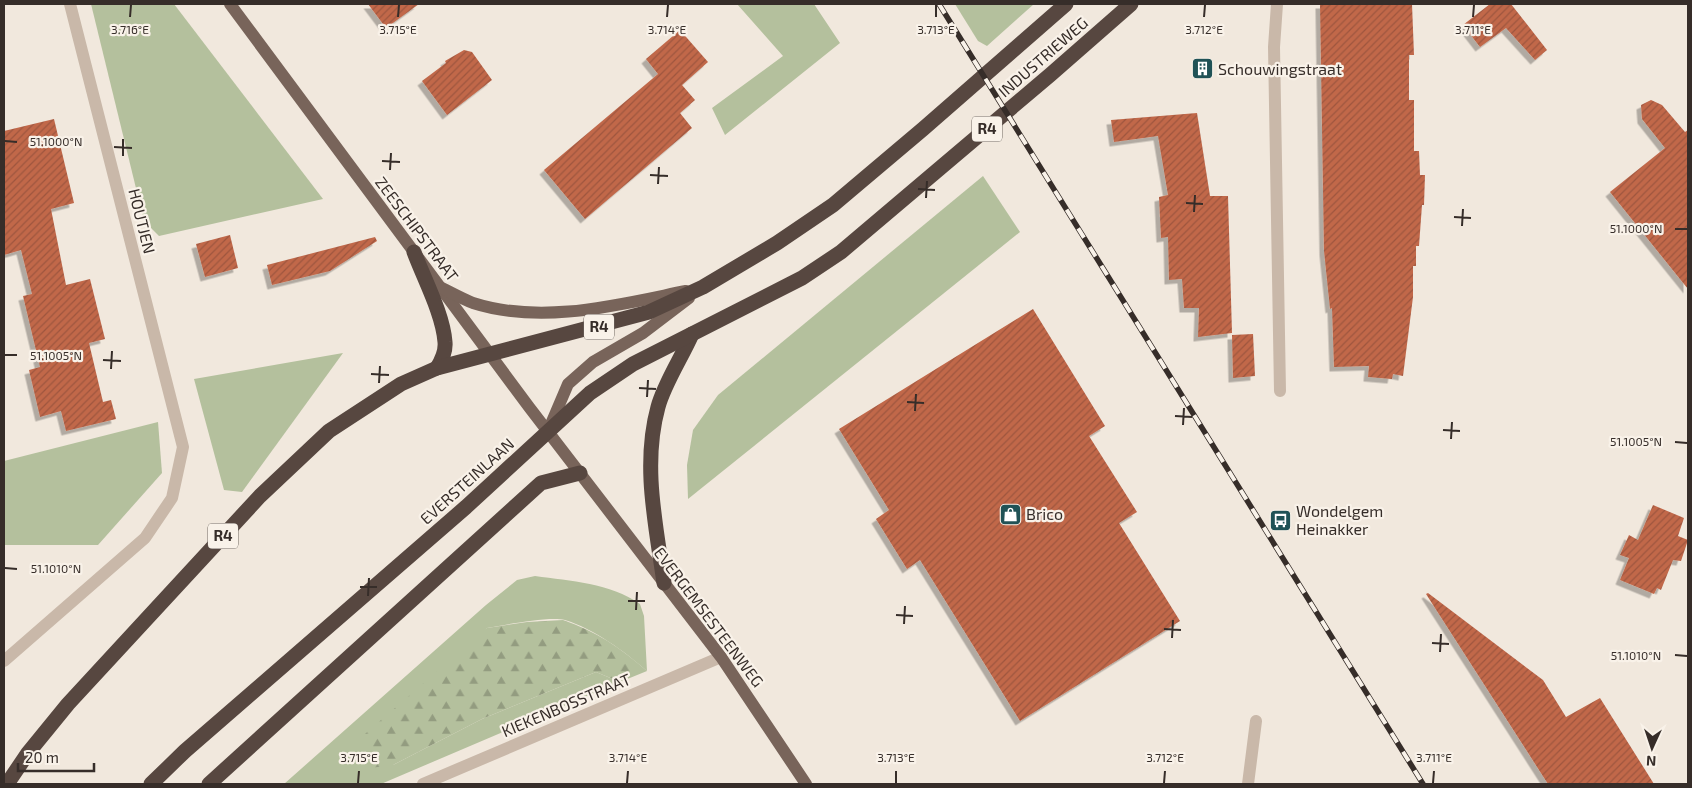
<svg xmlns="http://www.w3.org/2000/svg" width="1692" height="788" viewBox="0 0 1692 788" font-family="'Exo 2',sans-serif">
<defs>
<pattern id="forest-firs" width="22" height="20" patternUnits="userSpaceOnUse" patternTransform="scale(1.25)"><rect width="22" height="20" fill="#b4c09d"/><path d="M5 1l3.5 6h-7zM16 11l3.5 6h-7z" fill="#939c80"/></pattern>
<pattern id="building-hatch" width="6" height="6" patternUnits="userSpaceOnUse" patternTransform="scale(1.25)"><rect width="6" height="6" fill="#c1684a"/><path d="M-1 1l2-2M0 6l6-6M5 7l2-2" fill="none" stroke="#9e563e"/></pattern>
<filter id="shadow"><feDropShadow dx="-4.5" dy="4.5" stdDeviation="0" flood-color="#0004"/></filter>
</defs>
<rect width="100%" height="100%" fill="#f1e8dd"/>
<g fill="#b4c09d">
<path d="M91,4H174L323,199L159,236L144,221Z"/>
<path d="M737,4H814L840,43L725,135L712,108L783,56Z"/>
<path d="M955,4H1034L987,46L978,41Z"/>
<path d="M983,176L1020,232L688,499L687,465L693,430L718,395Z"/>
<path d="M343,353L242,492L224,490L194,379Z"/>
<path d="M158,422L162,473L98,545H4V461Z"/>
<path d="M535,576C571,581 610,583 640,604L644,616L647,671C624,651 594,629 565,620C549,616 505,625 487,628L393,765L482,719L596,672L620,682L381,784H284L486,605L517,580Z"/>
</g>
<path fill="url(#forest-firs)" d="M563,620C596,631 621,648 647,671L620,682L596,672L482,719L393,765L370,768L363,762L358,740L487,628L527,622Z"/>
<g fill="url(#building-hatch)" filter="url(#shadow)">
<path d="M368,4H419L386,28Z"/>
<path d="M1320,4H1412L1414,55H1409V100H1414V151H1419L1420,175H1425L1424,205H1422L1419,246H1416V266H1413V297L1403,376L1393,374L1392,379L1368,377L1369,366L1334,367L1332,308L1330,309L1324,251Z"/>
<path d="M1490,4H1511L1547,50L1535,60L1506,28L1480,47L1463,25Z"/>
<path d="M680,30L708,62L682,85L695,100L680,113L692,128L585,219L544,170L658,74L646,59Z"/>
<path d="M464,50L472,52L492,80L447,115L422,81L446,63L445,61Z"/>
<path d="M1651,100L1662,105L1685,132L1688,130V289L1610,192L1665,148L1642,119L1641,105Z"/>
<path d="M1197,113L1210,196H1228L1232,333L1198,337L1199,308H1184L1182,279L1169,280L1168,237L1161,238L1159,197L1168,195L1158,136L1114,142L1111,120Z"/>
<path d="M54,119L74,203L51,209L66,285L90,279L105,339L89,343L103,402L111,400L116,419L66,431L61,411L40,417L29,370L40,367L23,296L32,294L21,250L4,255V131Z"/>
<path d="M230,235L238,268L205,277L196,244Z"/>
<path d="M375,237L377,241L330,271L272,285L267,265Z"/>
<path d="M1033,309L1105,426L1089,436L1137,512L1119,523L1180,621L1020,721L920,560L907,569L876,519L889,510L839,429Z"/>
<path d="M1253,334L1255,376L1233,378L1232,335Z"/>
<path d="M1653,505L1684,518L1678,536L1688,540L1681,561L1673,560L1661,590L1657,588L1654,594L1620,580L1629,558L1620,555L1629,535L1638,540Z"/>
<path d="M1428,593L1543,680L1566,717L1600,698L1654,784H1548L1426,594Z"/>
</g>
<g fill="none" stroke-linecap="round" stroke-linejoin="round">
<g stroke="#c9b8a9" stroke-width="12">
<path d="M1277,4L1274,47L1280,391"/>
<path d="M4,661L145,538L172,498L183,447L70,4"/>
<path d="M423,784L721,657"/>
<path d="M1248,784L1256,721"/>
</g>
<g stroke="#78645a" stroke-width="12">
<path d="M230,4L529,407L721,657L806,784"/>
<path d="M442,288C452,293 463,299 473,303C542,325 617,305 686,291"/>
<path d="M548,431L568,384L593,362L643,333L689,298"/>
</g>
<g stroke="#574740" stroke-width="15">
<path d="M414,252C424,279 443,314 445,342C446,352 442,360 437,368"/>
<path d="M664,583C656,525 642,465 658,407C664,384 682,357 692,334"/>
<path d="M7,784L28,753L68,704L260,496L329,431L401,384L437,368L649,312L703,287L777,243L833,205L923,129L1066,4"/>
<path d="M151,784L185,751L466,507L590,393L633,364L802,278L841,252L1050,75L1131,4"/>
<path d="M209,784L541,483L580,473"/>
</g>
<defs>
<path id="rail" d="M939,4L1423,784"/>
</defs>
<use href="#rail" stroke="#362d29" stroke-width="5.5"/>
<use href="#rail" stroke="#f9f2e9" stroke-width="4" stroke-dasharray="11" stroke-linecap="butt"/>
</g>
<path fill="none" stroke="#362d29" stroke-width="2" d="M130,17L131,5M398,17L399,5M667,17L668,5M936,17V5M1204,17L1205,5M1473,17L1474,5M5,141L17,142M114,147L132,148M123,156V139M382,161L400,162M390,170L391,153M650,175L668,176M658,184L659,167M918,189L935,190M926,198L927,181M1186,203L1203,204M1194,212L1195,195M1454,217L1471,218M1462,226L1463,209M1675,229H1687M5,355H17M103,360L121,361M111,369L112,351M371,374L389,375M379,383L380,366M639,388L656,389M647,397L648,380M907,402L924,403M915,411L916,394M1175,416L1192,417M1183,425L1184,408M1443,430L1460,431M1451,439L1452,422M1675,442L1687,443M5,568L17,569M360,587H377M368,596L369,578M628,601H645M636,610L637,592M896,615L913,616M904,624L905,606M1164,629L1181,630M1172,638L1173,620M1432,643L1449,644M1440,652L1441,634M1675,655L1687,656M358,783L359,771M627,783L628,771M896,783V771M1164,783L1165,771M1433,783L1434,771"/>
<defs>
<symbol id="building-square" viewBox="-11 -11 22 22"><rect x="-9" y="-9" width="18" height="18" rx="4" fill="#205256" stroke="#f9f2e9"/><path d="M-4-6H4V6H1V3H-1V6H-4ZM-2.5-4.3h1.7v1.8h-1.7ZM.8-4.3h1.7v1.8H.8ZM-2.5-1h1.7V.8h-1.7ZM.8-1h1.7V.8H.8Z" fill="#fff"/></symbol>
<symbol id="shop-square" viewBox="-11 -11 22 22"><rect x="-9" y="-9" width="18" height="18" rx="4" fill="#205256" stroke="#f9f2e9"/><path d="M-5-2.5h2.3a2.7 3.5 0 0 1 5.4 0H5L5.5 6h-11ZM-1.5-2.5h3a1.5 2.3 0 0 0-3 0Z" fill="#fff"/></symbol>
<symbol id="bus-square" viewBox="-11 -11 22 22"><rect x="-9" y="-9" width="18" height="18" rx="4" fill="#205256" stroke="#f9f2e9"/><path d="M-5-6H5V4H4V6H2V4H-2V6H-4V4H-5ZM-3.5-4V0h7V-4ZM-3.5 1.2v1.5H-2V1.2ZM2 1.2v1.5H3.5V1.2Z" fill="#fff"/></symbol>
</defs>
<g fill-rule="evenodd">
<use href="#building-square" x="1190" y="56" width="25" height="25"/>
<use href="#shop-square" x="998" y="502" width="25" height="25"/>
<use href="#bus-square" x="1268" y="508" width="25" height="25"/>
</g>
<g text-anchor="middle" stroke-width="4.5" stroke-linejoin="round" paint-order="stroke">
<g fill="#f9f2e9" stroke="#706863" stroke-width="1">
<rect x="972" y="116.5" width="30" height="25" rx="4"/>
<rect x="584" y="314.5" width="30" height="25" rx="4"/>
<rect x="208" y="523.5" width="30" height="25" rx="4"/>
</g>
<g font-size="15" font-weight="bold" fill="#362d29">
<text x="987" y="134">R4</text>
<text x="599" y="332">R4</text>
<text x="223" y="541">R4</text>
</g>
<g font-size="16" fill="#362d29" stroke="#f9f2e9">
<text transform="translate(1043 57) rotate(-41)" y="6">INDUSTRIEWEG</text>
<text transform="translate(142 221) rotate(76)" y="6">HOUTJEN</text>
<text transform="translate(417 229) rotate(53)" y="6">ZEESCHIPSTRAAT</text>
<text transform="translate(467 481) rotate(-42)" y="6">EVERSTEINLAAN</text>
<text transform="translate(709 617) rotate(53)" y="6">EVERGEMSESTEENWEG</text>
<text transform="translate(566 705) rotate(-23)" y="6">KIEKENBOSSTRAAT</text>
</g>
<g font-size="16" fill="#362d29" stroke="#f9f2e9" text-anchor="start">
<text x="1218" y="75">Schouwingstraat</text>
<text x="1296" y="517">Wondelgem<tspan x="1296" dy="18">Heinakker</tspan></text>
<text x="1026" y="520">Brico</text>
</g>
</g>
<g font-size="12" text-anchor="middle" fill="#362d29" stroke="#f9f2e9" stroke-width="4.5" stroke-linejoin="round" paint-order="stroke">
<text x="130" y="34">3.716°E</text>
<text x="398" y="34">3.715°E</text>
<text x="667" y="34">3.714°E</text>
<text x="936" y="34">3.713°E</text>
<text x="1204" y="34">3.712°E</text>
<text x="1473" y="34">3.711°E</text>
<text x="56" y="146">51.1000°N</text>
<text x="1636" y="233">51.1000°N</text>
<text x="56" y="360">51.1005°N</text>
<text x="1636" y="446">51.1005°N</text>
<text x="56" y="573">51.1010°N</text>
<text x="1636" y="660">51.1010°N</text>
<text x="359" y="762">3.715°E</text>
<text x="628" y="762">3.714°E</text>
<text x="896" y="762">3.713°E</text>
<text x="1165" y="762">3.712°E</text>
<text x="1434" y="762">3.711°E</text>
</g>
<rect width="1692" height="788" fill="none" stroke="#362d29" stroke-width="10"/>
<g transform="translate(1652 748) rotate(183)" stroke="#f9f2e9" stroke-width="4" paint-order="stroke">
<path d="M0-4L9 19L0 12L-9 19Z" fill="#362d29"/>
<text y="-8" font-size="14" font-weight="bold" text-anchor="middle" fill="#362d29">N</text>
</g>
<path d="M18 763v8h76v-8" fill="none" stroke="#362d29" stroke-width="2.5"/>
<text x="25" y="763" font-size="15" fill="#362d29" stroke="#f9f2e9" stroke-width="4" paint-order="stroke">20 m</text>
</svg>
